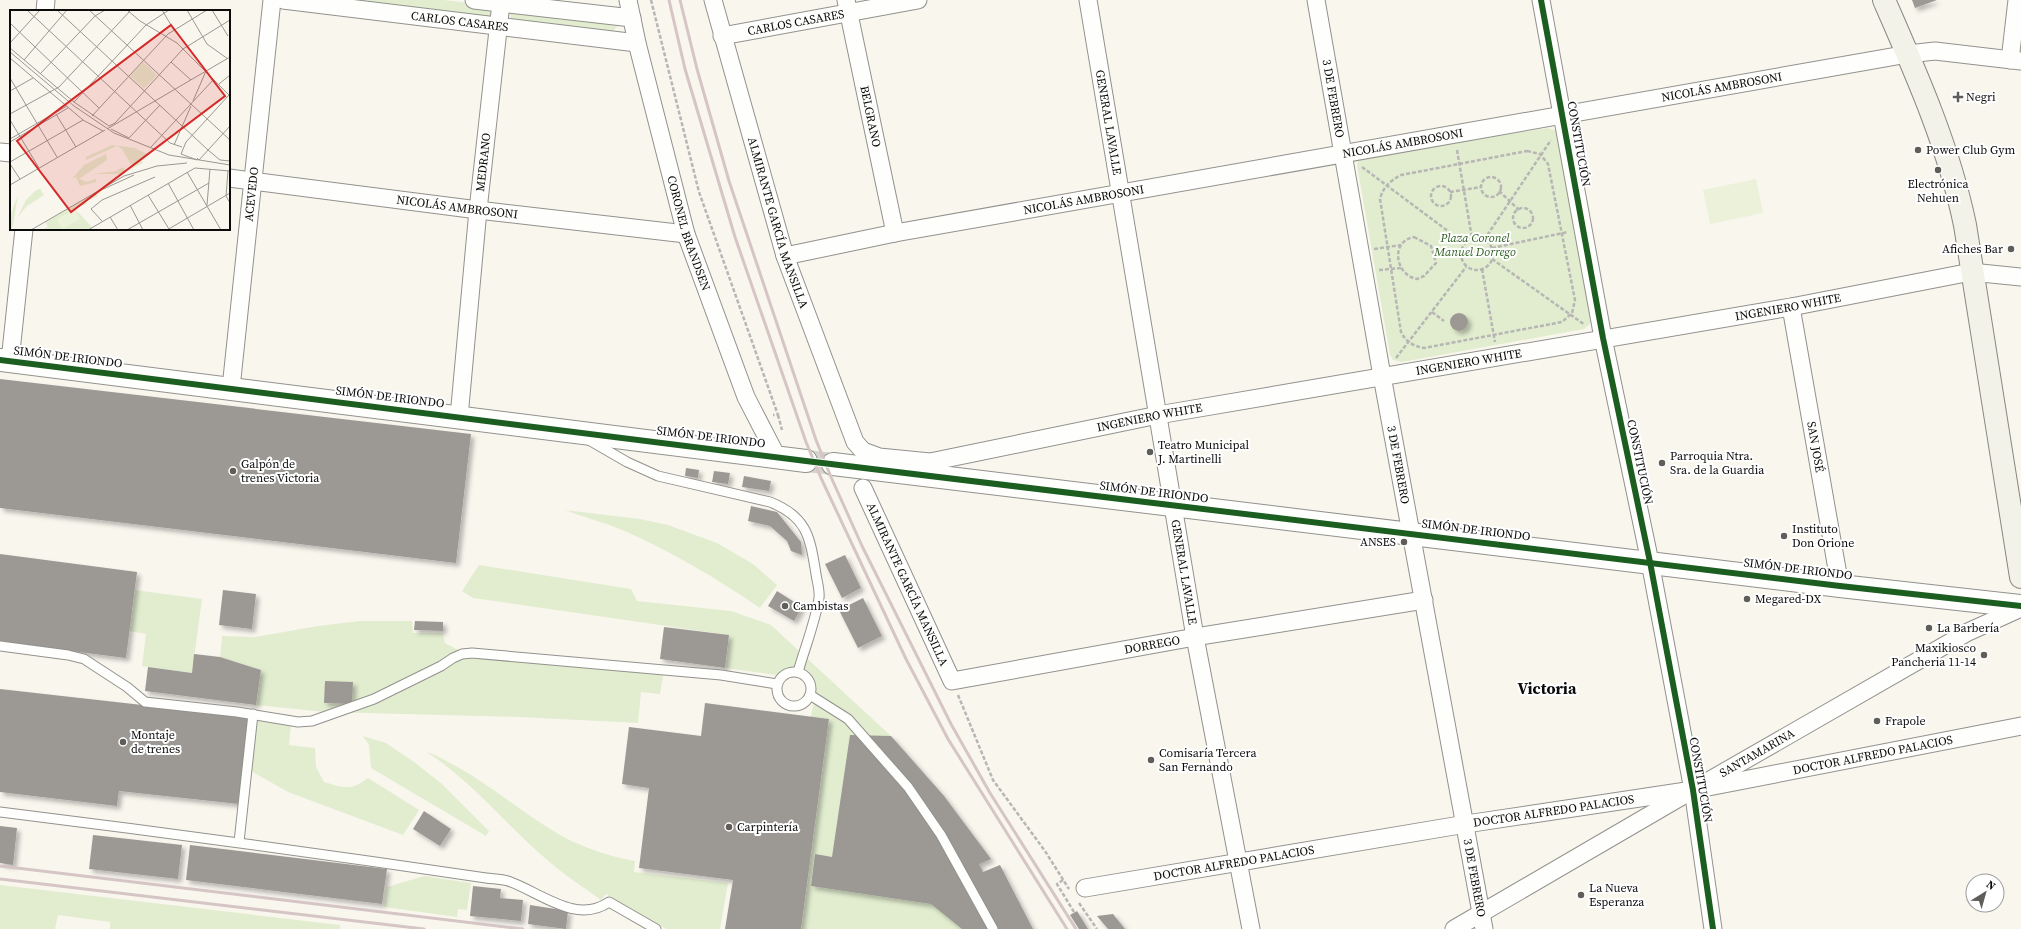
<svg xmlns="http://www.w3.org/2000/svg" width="2021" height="929" viewBox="0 0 2021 929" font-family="'Source Serif 4',serif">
<defs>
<filter id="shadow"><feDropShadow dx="3.5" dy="3.5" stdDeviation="2" flood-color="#0004"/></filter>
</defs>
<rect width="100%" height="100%" fill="#f9f6ee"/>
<g fill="#e2edcf">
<path d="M324,0H444L488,5L492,8V18Z"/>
<path d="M512,11L616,23L617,26L612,33L512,21L510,15Z"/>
<path d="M1548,128L1557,131L1591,323L1584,329L1402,362L1393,360L1390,355L1357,165L1359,158Z"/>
<path d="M565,510L640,519L668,525L717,543L753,564L777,585L760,608C716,578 669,550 620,529C602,522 583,517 565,510Z"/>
<path d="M479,565L631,589L637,601L731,611L771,625L891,736L944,796L991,859L980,865L1010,929H801L829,719L811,717C812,708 816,697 816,688C815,664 791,663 776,675L725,668L729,635L473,598L462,591Z"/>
<path d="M135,590L202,599L192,673L142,666L146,634L129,631Z"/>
<path d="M360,621H412L413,633H443L445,643L458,650L472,653L664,670L660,694L641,692L638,723L519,717L325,712L256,705L261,670L220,657L222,636L255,637L318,626Z"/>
<path d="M251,711L292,715L289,745L315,748L316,767L324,782C344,788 351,791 368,778L419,810L403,835L288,792L244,767Z"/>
<path d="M363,736L386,743L414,762L442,784L489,831L486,836L371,768L369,745Z"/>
<path d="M425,751C475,771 514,808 560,835C583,848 609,856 635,861L634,872L728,883L720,929H666L606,894L601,900C585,888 567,877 552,864C508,828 474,782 425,751Z"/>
<path d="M424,876L471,883L467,910L458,909L457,917L384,907L387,887Z"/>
<path d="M0,885L340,925V929H110V922L58,915L55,929H0Z"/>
</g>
<path fill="#ecf1d9" d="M1756,179L1763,213L1710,224L1703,190Z"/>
<g fill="#9c9995" filter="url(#shadow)">
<path d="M1912,0H1937L1915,8Z"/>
<circle cx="1459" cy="322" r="9"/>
<path d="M0,379L471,434L456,563L0,508Z"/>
<path d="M686,468L699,470L698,478L685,476Z"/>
<path d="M714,471L730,473L728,484L712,482Z"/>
<path d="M744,476L771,481L769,491L742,487Z"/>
<path d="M751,506L777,512L801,542L802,555L791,551L787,541L770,526L748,521Z"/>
<path d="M0,554L137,572L126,658L0,642Z"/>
<path d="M845,555L861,588L842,598L825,564Z"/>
<path d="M223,590L256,594L252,629L219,625Z"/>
<path d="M777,591L802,607L794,621L768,606Z"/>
<path d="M863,598L882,636L858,648L839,610Z"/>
<path d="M415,621L443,622V631L414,630Z"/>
<path d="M664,627L729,635L725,668L660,659Z"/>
<path d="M194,654L220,657L261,670L256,705L145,691L148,667L192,673Z"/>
<path d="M325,681L353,682L352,704L324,703Z"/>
<path d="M0,689L249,717L239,804L119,791L117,806L0,792Z"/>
<path d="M705,703L829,719L801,929H725L733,880L639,868L649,788L622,784L629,727L701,736Z"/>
<path d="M850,735L891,736L944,796L991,859L979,864L983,872L1000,865L1033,929H962L931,904L811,886L815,854L832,857Z"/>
<path d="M424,811L451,829L440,846L413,829Z"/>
<path d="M0,826L17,828L13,865L0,863Z"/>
<path d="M93,835L182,845L178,879L89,869Z"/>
<path d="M190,845L387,869L382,904L186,880Z"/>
<path d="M473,886L501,889L500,898L523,900L521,921L470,916Z"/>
<path d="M530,905L568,911L566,929L528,924Z"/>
<path d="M1077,911L1088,929H1079L1070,915Z"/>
<path d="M1113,914L1125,929H1108L1097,916Z"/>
</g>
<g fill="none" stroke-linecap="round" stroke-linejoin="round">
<path stroke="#d5d3cc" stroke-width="22" stroke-dasharray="22 11" stroke-linecap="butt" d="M806,461L833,464"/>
<defs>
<g id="service">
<path d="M589,440L627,462L658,476L770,502C808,517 810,538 816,574C817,582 820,590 819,598C815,623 805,647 798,672"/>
<path d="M0,646L68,655L84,659L127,687L145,702L237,712L298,722L312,721L374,699L441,666L453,658L462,654L472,653L721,675L777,684"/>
<circle cx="794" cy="689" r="17"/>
<path d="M810,695L848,719L908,787L941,835L993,929"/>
<path d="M0,812C162,832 324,854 486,878C493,879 501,879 508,881C540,892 576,925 609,902L656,929"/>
<path d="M239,842L253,714"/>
</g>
<g id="minor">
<path id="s1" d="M283,0L637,43"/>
<path d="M474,0L632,18"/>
<path id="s2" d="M628,0L637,43L686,234L746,397L777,457"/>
<path id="s3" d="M713,0L785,256L855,442L863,451L879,457L930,462L1158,415L1791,307L1971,272L2021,277"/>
<path id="s4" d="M846,0L895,233"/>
<path id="s5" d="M1088,0L1195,637L1251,929"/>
<path id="s6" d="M1316,0L1382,376L1484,929"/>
<path d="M1541,0L1603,338L1650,562L1693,790L1713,929"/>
<path d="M45,11L46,0"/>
<path id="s7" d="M722,36L918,0"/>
<path d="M2010,60L2017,0"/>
<path d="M0,152L11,153"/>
<path id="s8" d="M229,178L478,210L686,234"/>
<path id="s9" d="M785,256L895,233L1908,54L1935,51L2021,61"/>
<path id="s10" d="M1791,307L1840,586"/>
<path d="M10,361L24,229"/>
<path id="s11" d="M231,388L272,0"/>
<path id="s12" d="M459,417L478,210L501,3"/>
<path id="s13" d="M863,488L952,681L1195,637L1424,600"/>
<path id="s14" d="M1705,783L1968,632L2021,608"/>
<path id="s15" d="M1085,888L1466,824L1693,790L2021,726"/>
<path d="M1454,929L1684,795"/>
</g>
<g id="tertiary">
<path d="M0,360L806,461"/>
<path d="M833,464L1840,586L2021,606"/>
</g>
<path id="secondary" d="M1884,0C1916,73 1949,147 1965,225L2021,577"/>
</defs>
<use href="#service" stroke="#92918d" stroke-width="11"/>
<use href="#minor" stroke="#92918d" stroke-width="19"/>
<use href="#tertiary" stroke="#92918d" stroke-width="24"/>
<use href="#secondary" stroke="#898784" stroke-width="24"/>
<g stroke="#b7b6b5" stroke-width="2.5" stroke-dasharray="4 2" stroke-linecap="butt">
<path d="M651,0L699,192L778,415H773"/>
<path d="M1457,150L1472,238"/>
<path d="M1527,151L1540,154L1548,164L1575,300L1572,313L1562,322L1424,348C1413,346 1406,342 1401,332L1380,199C1383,187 1390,181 1401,175Z"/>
<path d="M1362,167L1464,243"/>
<circle cx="1491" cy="187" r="10"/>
<circle cx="1441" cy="196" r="10"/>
<path d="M1499,191L1519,210"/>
<path d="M1450,192L1481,187"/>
<circle cx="1523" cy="218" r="10"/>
<path d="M1414,237L1431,246L1436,263L1424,276L1417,279C1395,275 1390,241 1414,237Z"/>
<circle cx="1477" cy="254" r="16"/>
<path d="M1484,240L1551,140"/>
<path d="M1492,248L1568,232"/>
<path d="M1374,249L1401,245"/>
<path d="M1434,256L1460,254"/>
<path d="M1492,259L1585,325"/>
<path d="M1482,269L1495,342"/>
<path d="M1379,270L1401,268"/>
<path d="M1432,312L1444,321"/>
<path d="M1396,358L1466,267"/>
<path d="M778,415L782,430"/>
<path d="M958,695L993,780L1045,851L1069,889"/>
<path d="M1063,880L1057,884L1074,912"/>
<path d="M1079,903L1097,929"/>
</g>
<use href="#service" stroke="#fefefc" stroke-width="9"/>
<use href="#minor" stroke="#fefefc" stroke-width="17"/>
<use href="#tertiary" stroke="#fefefc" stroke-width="22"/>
<use href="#secondary" stroke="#f3f2e8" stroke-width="22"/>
<g stroke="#d5c5c4" stroke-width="3">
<path d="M669,0L685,69L735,237L806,442L821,478L906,659L948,739L1067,929"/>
<path d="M680,0L697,69L729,181L816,440L831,477L862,546L951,724L990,793L1076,929"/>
<path d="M0,866L523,929"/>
<path d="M0,879L424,929"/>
</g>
<defs>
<g id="cycleway">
<path d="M1541,0L1603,338L1650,562L1693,790L1713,929"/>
<path d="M0,360L806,461L1840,586L2021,606"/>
</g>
</defs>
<use href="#cycleway" stroke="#fff" stroke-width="8"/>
<use href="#cycleway" stroke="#1b5e20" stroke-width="6"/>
</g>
<g fill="#5e5d5a" stroke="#fff" stroke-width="1.5">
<path d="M1956 91h4v4h4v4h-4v4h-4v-4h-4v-4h4z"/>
<circle cx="1918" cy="150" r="4"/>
<circle cx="1938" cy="170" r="4"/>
<circle cx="2011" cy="249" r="4"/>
<circle cx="1150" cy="452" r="4"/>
<circle cx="1662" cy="463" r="4"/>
<circle cx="233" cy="471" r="4"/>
<circle cx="1784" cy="536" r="4"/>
<circle cx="1404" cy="542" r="4"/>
<circle cx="1747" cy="599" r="4"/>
<circle cx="785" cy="606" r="4"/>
<circle cx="1929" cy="628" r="4"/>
<circle cx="1984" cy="655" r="4"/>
<circle cx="1877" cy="721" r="4"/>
<circle cx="123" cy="742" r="4"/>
<circle cx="1151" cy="760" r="4"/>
<circle cx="729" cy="827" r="4"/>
<circle cx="1581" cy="895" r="4"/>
</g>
<g text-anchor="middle" stroke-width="4" stroke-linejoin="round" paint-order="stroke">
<g font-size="12" fill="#0b0b0b" stroke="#fff">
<text dy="4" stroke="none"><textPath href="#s1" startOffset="178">CARLOS CASARES</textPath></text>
<text dy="4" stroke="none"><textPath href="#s7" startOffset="75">CARLOS CASARES</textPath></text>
<text dy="4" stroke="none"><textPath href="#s9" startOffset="952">NICOLÁS AMBROSONI</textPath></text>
<text dy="4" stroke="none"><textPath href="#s6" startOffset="100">3 DE FEBRERO</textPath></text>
<text dy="4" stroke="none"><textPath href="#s4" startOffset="119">BELGRANO</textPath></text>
<text dy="4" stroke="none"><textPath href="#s5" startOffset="124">GENERAL LAVALLE</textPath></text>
<text dy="4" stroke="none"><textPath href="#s9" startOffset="628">NICOLÁS AMBROSONI</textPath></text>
<text transform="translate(1579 144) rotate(80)" y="4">CONSTITUCIÓN</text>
<text dy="4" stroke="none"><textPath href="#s12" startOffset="256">MEDRANO</textPath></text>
<text dy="4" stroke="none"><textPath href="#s11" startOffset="195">ACEVEDO</textPath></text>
<text dy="4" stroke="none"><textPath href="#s9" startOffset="304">NICOLÁS AMBROSONI</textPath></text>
<text dy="4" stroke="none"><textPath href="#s8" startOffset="230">NICOLÁS AMBROSONI</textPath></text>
<text dy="4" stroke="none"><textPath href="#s3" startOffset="232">ALMIRANTE GARCÍA MANSILLA</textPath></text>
<text dy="4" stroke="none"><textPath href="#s2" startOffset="241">CORONEL BRANDSEN</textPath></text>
<text dy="4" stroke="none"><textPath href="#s3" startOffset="1417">INGENIERO WHITE</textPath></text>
<text transform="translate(68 357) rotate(7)" y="4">SIMÓN DE IRIONDO</text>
<text dy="4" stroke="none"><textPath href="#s3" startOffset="1093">INGENIERO WHITE</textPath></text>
<text transform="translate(390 397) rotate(7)" y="4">SIMÓN DE IRIONDO</text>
<text dy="4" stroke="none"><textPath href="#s3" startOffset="769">INGENIERO WHITE</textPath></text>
<text transform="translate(711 437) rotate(7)" y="4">SIMÓN DE IRIONDO</text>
<text dy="4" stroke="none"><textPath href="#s10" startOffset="142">SAN JOSÉ</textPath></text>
<text transform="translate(1640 462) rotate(78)" y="4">CONSTITUCIÓN</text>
<text dy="4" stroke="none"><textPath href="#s6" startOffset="472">3 DE FEBRERO</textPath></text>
<text transform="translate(1154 492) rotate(7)" y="4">SIMÓN DE IRIONDO</text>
<text transform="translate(1476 530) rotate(7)" y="4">SIMÓN DE IRIONDO</text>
<text transform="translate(1798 569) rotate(7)" y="4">SIMÓN DE IRIONDO</text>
<text dy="4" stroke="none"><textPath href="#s5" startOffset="580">GENERAL LAVALLE</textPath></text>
<text dy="4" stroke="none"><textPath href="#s13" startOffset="106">ALMIRANTE GARCÍA MANSILLA</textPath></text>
<text dy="4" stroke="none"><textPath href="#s13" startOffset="416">DORREGO</textPath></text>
<text dy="4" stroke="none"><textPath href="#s14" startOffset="60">SANTAMARINA</textPath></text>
<text dy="4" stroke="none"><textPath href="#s15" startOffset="799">DOCTOR ALFREDO PALACIOS</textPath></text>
<text transform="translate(1701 780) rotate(80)" y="4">CONSTITUCIÓN</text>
<text dy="4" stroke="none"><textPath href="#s15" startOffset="475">DOCTOR ALFREDO PALACIOS</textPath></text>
<text dy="4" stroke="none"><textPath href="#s15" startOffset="151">DOCTOR ALFREDO PALACIOS</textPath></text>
<text dy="4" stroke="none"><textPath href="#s6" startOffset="892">3 DE FEBRERO</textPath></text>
</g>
<g font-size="12" fill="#0b0b0b" stroke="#fff" text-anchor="start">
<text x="1966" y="101">Negri</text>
<text x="1926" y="154">Power Club Gym</text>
<text x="1938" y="188" text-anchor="middle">Electrónica<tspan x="1938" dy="14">Nehuen</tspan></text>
<text x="2003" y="253" text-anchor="end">Afiches Bar</text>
<text x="1158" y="449">Teatro Municipal<tspan x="1158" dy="14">J. Martinelli</tspan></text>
<text x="1670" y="460">Parroquia Ntra.<tspan x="1670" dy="14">Sra. de la Guardia</tspan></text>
<text x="241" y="468">Galpón de<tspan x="241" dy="14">trenes Victoria</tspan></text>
<text x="1792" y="533">Instituto<tspan x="1792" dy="14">Don Orione</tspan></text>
<text x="1396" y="546" text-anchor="end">ANSES</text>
<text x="1755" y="603">Megared-DX</text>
<text x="793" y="610">Cambistas</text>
<text x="1937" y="632">La Barbería</text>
<text x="1976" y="652" text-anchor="end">Maxikiosco<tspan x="1976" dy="14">Pancheria 11-14</tspan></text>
<text x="1885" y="725">Frapole</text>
<text x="131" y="739">Montaje<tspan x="131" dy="14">de trenes</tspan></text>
<text x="1159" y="757">Comisaría Tercera<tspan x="1159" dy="14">San Fernando</tspan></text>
<text x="737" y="831">Carpintería</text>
<text x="1589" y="892">La Nueva<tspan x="1589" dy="14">Esperanza</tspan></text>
</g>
<g font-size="12" font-style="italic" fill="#2e5e1f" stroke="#fff">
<text x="1475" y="242">Plaza Coronel<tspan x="1475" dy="14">Manuel Dorrego</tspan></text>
</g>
<g font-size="16" font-weight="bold" fill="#0b0b0b" stroke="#fff">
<text x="1547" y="694">Victoria</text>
</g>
</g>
<g transform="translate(10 10)">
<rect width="220" height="220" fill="#f9f6ee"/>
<path d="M133,52L147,65L134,79L120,66ZM102,135L125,138L139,145L132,150L133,153L123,158L112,139L107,136L76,150V147ZM96,144L97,150L69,169L77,172L86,169V172L70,176L66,167L62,169L74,155ZM113,157L116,162L112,164H83L106,161ZM35,176L30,179L34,185L17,196L7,208L16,190L25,181ZM86,182L88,186L76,191L77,194L64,198L82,217L77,220H31L38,217L35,212ZM8,185L3,216L0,220V206Z" fill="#e2edcf"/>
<path d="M65,199L70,209L52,219L47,209Z" fill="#ecf1d9"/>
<path fill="none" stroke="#9a9893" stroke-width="1" d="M17,0L160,133L172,137M47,0L198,140L210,150L220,151M79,0L220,130M117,0L130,11L167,33L220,86M152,0L164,20M177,0L197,34L218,49M202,0L218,26M0,13L89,98M0,33L30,0M0,38L64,92L99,116L105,113L173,39L220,10M0,42L64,96L104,123L159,145L220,155M0,48L73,110L93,121M14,50L57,0M161,52L181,70M30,64L85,6L95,0M0,68L47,147M209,74L220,65M0,81L23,68M183,91L196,61M64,92L136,15L159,0M0,104L49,77L121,0M46,104L66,137M82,106L158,24L197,0M0,110L29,158M97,119L220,47M101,119L119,128L150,95M0,129L57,96M0,132L58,98M164,135L181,96M141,137L204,69M171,144L176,132L219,85M171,144L187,150M187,148L189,150L220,116M0,152L73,110M0,154L10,169M218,161L216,186L220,193M177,162L211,220M158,173L184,220M0,175L95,120M87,182L124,165M138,185L159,219M120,195L133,220M197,195L200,159M100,207L108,220M92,211L81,199L92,190L145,167M21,220L114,166L147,156L177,153M78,220L185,158L220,161M117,220L199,173M157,220L220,183"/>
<path fill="#d62828" fill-opacity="0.15" stroke="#d62828" stroke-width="2" d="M161,15L215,86L61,202L7,131Z"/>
<rect width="220" height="220" fill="none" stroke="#0b0b0b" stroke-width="2"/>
</g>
<g transform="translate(1985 893) rotate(37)"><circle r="19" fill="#ffffff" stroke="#9d9d9d"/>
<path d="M0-3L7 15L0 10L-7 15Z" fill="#5e5d5a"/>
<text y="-6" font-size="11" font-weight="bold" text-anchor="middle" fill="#0b0b0b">N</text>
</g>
</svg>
